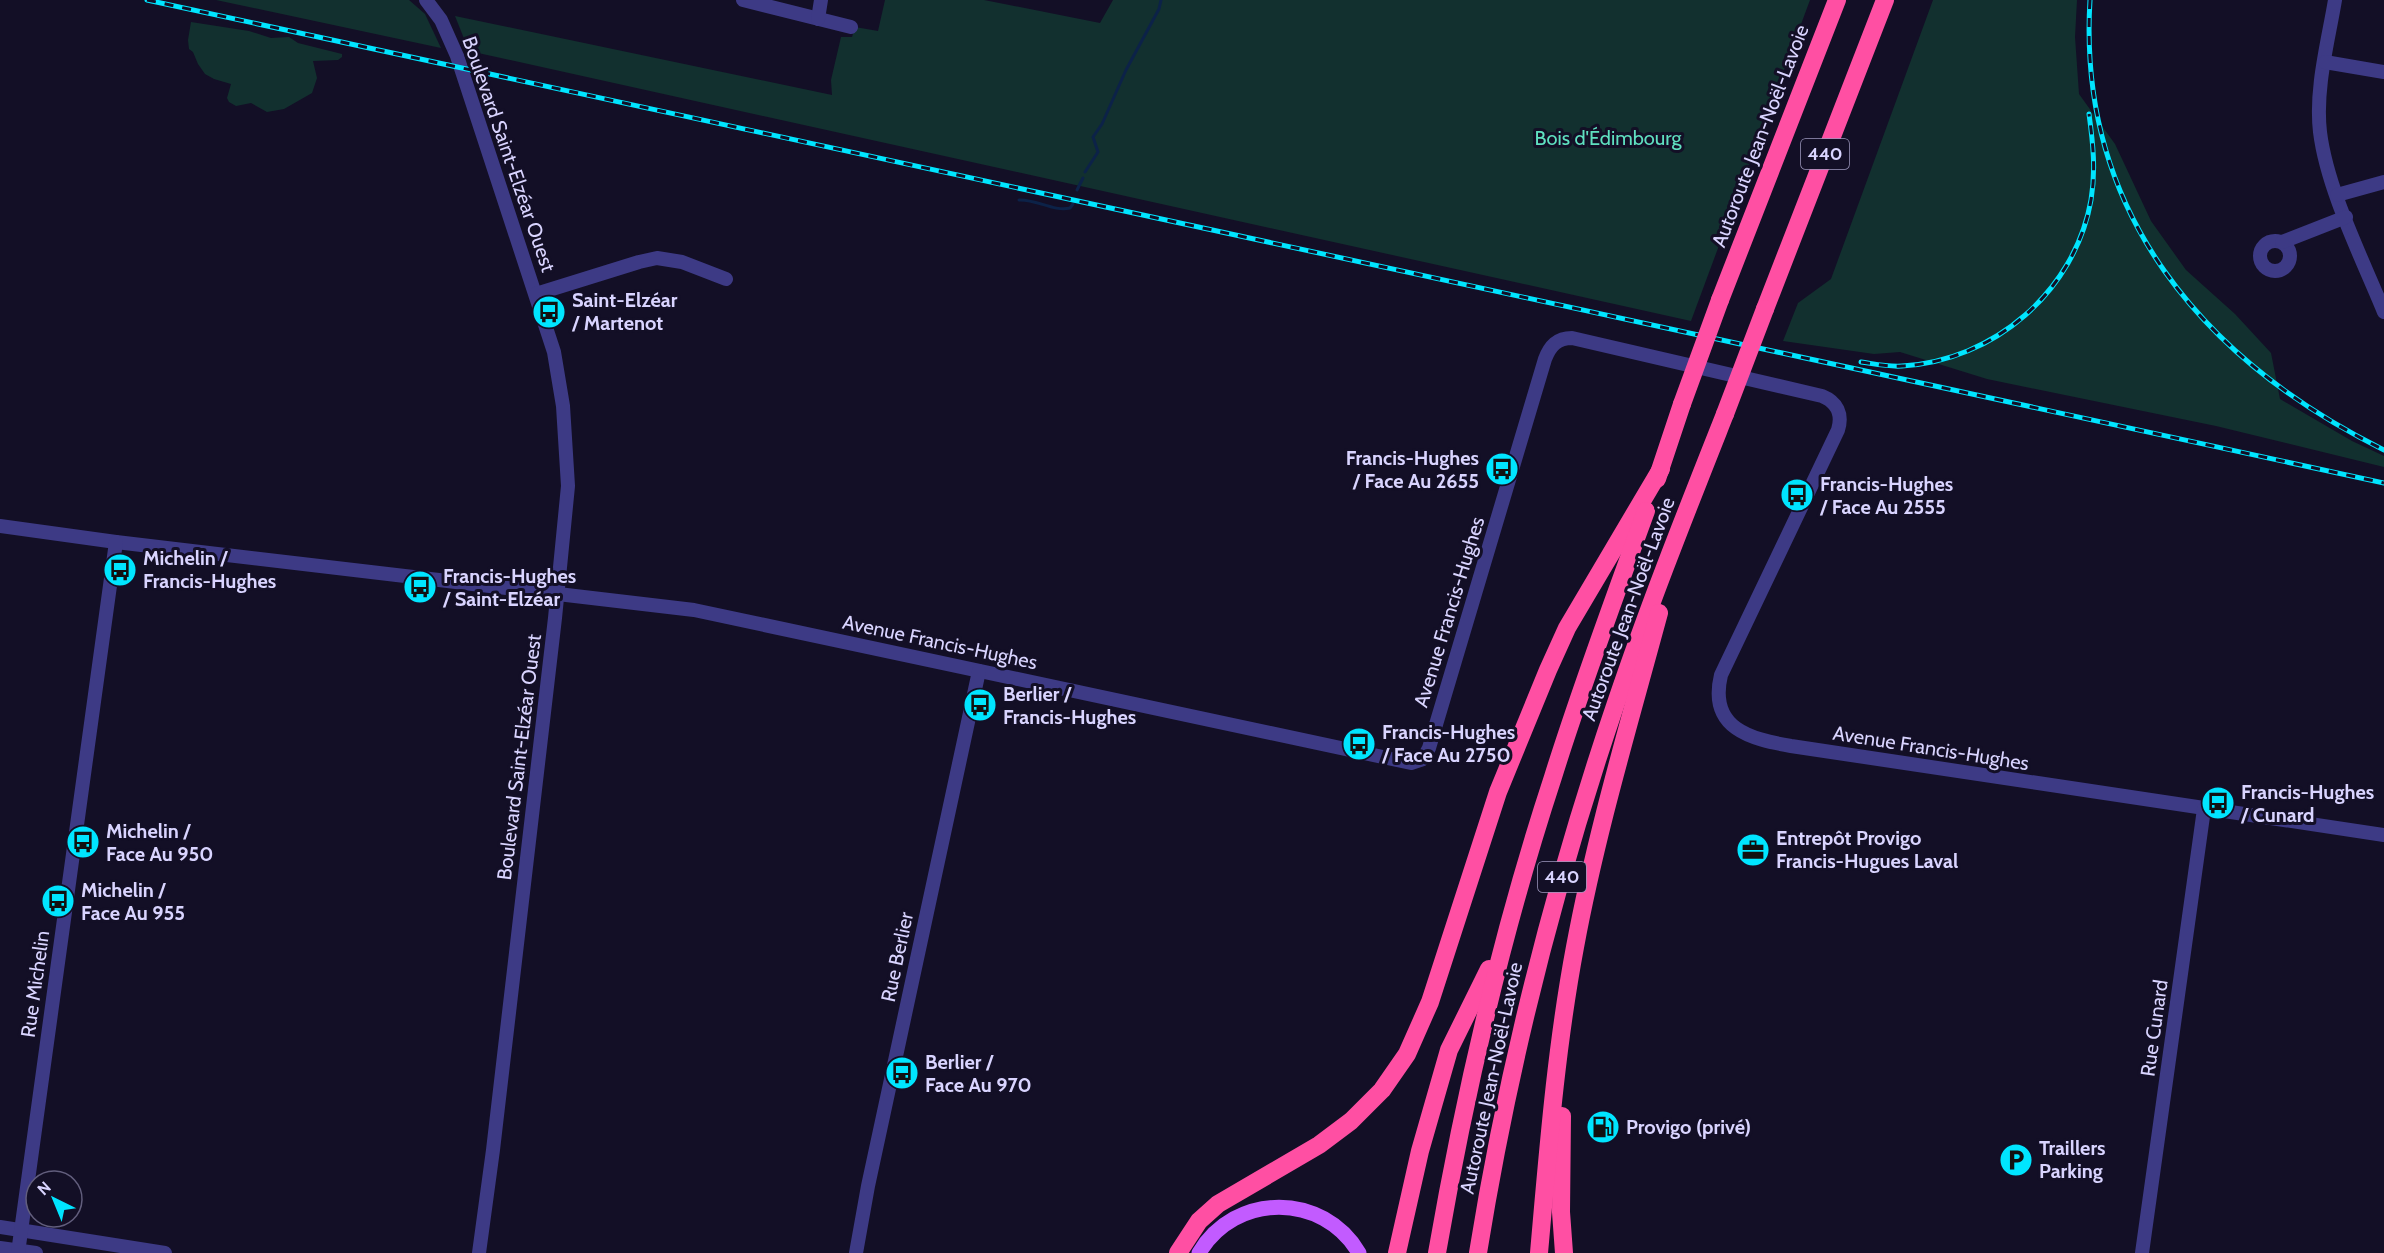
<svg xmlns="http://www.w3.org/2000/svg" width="2384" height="1253" viewBox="0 0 2384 1253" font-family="Cabin,sans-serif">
<rect width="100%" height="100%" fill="#130f26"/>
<g fill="#12302f">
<path d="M216,0H409L425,14L441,48Z"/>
<path d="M885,0H984L1100,23L1113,0H1810L1691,321L469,51L455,16L832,95L831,80L841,37H852L855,27L878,31Z"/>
<path d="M1933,0H2077L2075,37L2079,94L2115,144L2151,221L2186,270L2235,314L2271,353L2280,399L2352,441L2384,456V467L2216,426L1987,379L1900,352L1874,354L1783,341L1798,303L1831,279Z"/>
<path d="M191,22L249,31L271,38L289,37L298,43L342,54V57L338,60L313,61L317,78L312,93L284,109L267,112L251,103L236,106L229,102L227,98L231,84L214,79L205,74L198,64L193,52L189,49L188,40Z"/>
</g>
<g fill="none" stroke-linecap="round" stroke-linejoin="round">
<g stroke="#0c2248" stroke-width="3">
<path d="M1085,172L1098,152L1093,137L1102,124L1126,70L1159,9L1161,0"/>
<path d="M1077,190L1083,178"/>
<path d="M1019,200C1036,199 1054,212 1070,208L1073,204"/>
</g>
<g stroke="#3d3a85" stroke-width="14">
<path d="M426,0L441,20L457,56L554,352L563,406L568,486L555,618L493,1150L479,1253"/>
<path d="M743,0L851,27"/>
<path d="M2335,0C2328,42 2315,89 2320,132C2327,189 2362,258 2384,312"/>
<path d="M818,19L821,0"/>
<path d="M2325,62L2384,72"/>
<path d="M2337,195L2384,182"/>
<circle cx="2275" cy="256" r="15"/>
<path d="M2282,242L2346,217"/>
<path d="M536,294L639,262L657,258L682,262L726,279"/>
<path d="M0,526L116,542L694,610L1411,763L1423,759L1429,748L1545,359C1550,346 1557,338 1572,338L1822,396C1837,402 1843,414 1838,430L1721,675C1708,729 1751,739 1791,746L2384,835"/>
<path d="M0,1227L165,1253"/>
<path d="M0,1248L36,1253"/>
<path d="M18,1253L116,542"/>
<path d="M856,1253L868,1186L979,671"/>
<path d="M2142,1253L2204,809"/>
</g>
<path stroke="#c25bff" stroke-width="15" d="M1199,1253C1235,1192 1323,1192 1359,1253"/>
<g stroke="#ff4fa3" stroke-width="18">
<path d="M1720,300L1837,0"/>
<path d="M1765,309L1885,0"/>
<path d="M1657,479L1682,404"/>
<path d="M1562,1116L1561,1212L1564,1253"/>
<path d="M1178,1253L1199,1221L1218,1204L1319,1145L1351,1121L1382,1090L1407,1054L1430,1002L1498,792L1548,670L1567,628L1661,469"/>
<path d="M1397,1253L1420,1151L1449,1050L1489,969"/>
<path d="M1437,1253C1465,1092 1502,932 1553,777C1581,687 1614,599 1646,511"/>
<path d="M1478,1253C1508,1066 1555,882 1616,703C1649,605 1687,510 1725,414"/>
<path d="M1539,1253C1548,1151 1556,1048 1575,947C1596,834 1629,724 1659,613"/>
</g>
<defs>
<g id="rail">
<path d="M147,0L2384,483"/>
<path d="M2090,0C2077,212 2203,360 2384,450"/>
<path d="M1861,362C1875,364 1888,367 1902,366C1994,361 2075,291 2091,200C2096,171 2093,143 2089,114"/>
</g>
</defs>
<use href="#rail" stroke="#00e5ff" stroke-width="5"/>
<use href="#rail" stroke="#130f26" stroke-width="3" stroke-dasharray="9" stroke-linecap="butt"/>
<g stroke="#ff4fa3" stroke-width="18">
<path d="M1682,404L1720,300"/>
<path d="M1725,414L1765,309"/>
</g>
</g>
<defs>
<symbol id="bus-disc" viewBox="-11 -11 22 22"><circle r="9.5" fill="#00e5ff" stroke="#130f26"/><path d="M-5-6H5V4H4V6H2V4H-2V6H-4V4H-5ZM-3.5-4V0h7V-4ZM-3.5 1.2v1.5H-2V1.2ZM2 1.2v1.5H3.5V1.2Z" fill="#111"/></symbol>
<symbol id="office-disc" viewBox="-11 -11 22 22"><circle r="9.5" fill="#00e5ff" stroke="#130f26"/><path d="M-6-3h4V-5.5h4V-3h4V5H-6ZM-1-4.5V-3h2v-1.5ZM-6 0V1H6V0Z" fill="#111"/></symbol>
<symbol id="fuel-disc" viewBox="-11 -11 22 22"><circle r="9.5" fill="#00e5ff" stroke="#130f26"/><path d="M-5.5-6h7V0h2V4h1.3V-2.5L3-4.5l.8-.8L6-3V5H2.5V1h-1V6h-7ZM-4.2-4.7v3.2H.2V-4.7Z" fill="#111"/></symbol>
<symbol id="parking-disc" viewBox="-11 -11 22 22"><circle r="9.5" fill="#00e5ff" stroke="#130f26"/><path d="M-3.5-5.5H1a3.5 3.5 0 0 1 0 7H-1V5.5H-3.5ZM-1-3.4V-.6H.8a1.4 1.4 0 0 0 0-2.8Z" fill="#111"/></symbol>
</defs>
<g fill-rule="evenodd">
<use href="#bus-disc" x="530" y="293" width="38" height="38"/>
<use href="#bus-disc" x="1483" y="450" width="38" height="38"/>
<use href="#bus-disc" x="1778" y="476" width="38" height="38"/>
<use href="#bus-disc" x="101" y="551" width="38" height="38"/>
<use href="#bus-disc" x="401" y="568" width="38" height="38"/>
<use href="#bus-disc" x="961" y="686" width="38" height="38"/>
<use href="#bus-disc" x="1340" y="725" width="38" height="38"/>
<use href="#bus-disc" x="2199" y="784" width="38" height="38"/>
<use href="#bus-disc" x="64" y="823" width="38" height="38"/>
<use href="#office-disc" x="1734" y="831" width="38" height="38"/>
<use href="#bus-disc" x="39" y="882" width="38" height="38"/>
<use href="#bus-disc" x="883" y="1054" width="38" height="38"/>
<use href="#fuel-disc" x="1584" y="1108" width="38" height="38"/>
<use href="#parking-disc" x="1997" y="1141" width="38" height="38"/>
</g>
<g text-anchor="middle" stroke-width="6" stroke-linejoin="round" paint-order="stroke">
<g fill="#130f26" stroke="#9e99be" stroke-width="1.5">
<rect x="1801" y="139" width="48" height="30" rx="4.5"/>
<rect x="1538" y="862" width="48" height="30" rx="4.5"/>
</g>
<g font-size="18" font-weight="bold" fill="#d9d4ff">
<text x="1825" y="160">440</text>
<text x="1562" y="883">440</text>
</g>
<g font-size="20" fill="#d9d4ff" stroke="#130f26">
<text transform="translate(1760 136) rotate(-69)" y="7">Autoroute Jean-Noël-Lavoie</text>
<text transform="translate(509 154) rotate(71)" y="7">Boulevard Saint-Elzéar Ouest</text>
<text transform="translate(1628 609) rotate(-70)" y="7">Autoroute Jean-Noël-Lavoie</text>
<text transform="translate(1449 612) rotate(-73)" y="7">Avenue Francis-Hughes</text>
<text transform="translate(940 642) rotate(12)" y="7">Avenue Francis-Hughes</text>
<text transform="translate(1931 748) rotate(9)" y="7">Avenue Francis-Hughes</text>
<text transform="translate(519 757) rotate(-83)" y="7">Boulevard Saint-Elzéar Ouest</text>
<text transform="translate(897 957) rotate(-78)" y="7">Rue Berlier</text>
<text transform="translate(35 984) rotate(-82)" y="7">Rue Michelin</text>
<text transform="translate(2154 1028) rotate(-82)" y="7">Rue Cunard</text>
<text transform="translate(1491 1078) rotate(-78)" y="7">Autoroute Jean-Noël-Lavoie</text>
</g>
<g font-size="20" fill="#5fe0c0" stroke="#130f26">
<text x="1608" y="145">Bois d'Édimbourg</text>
</g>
<g font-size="20" font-weight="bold" fill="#d9d4ff" stroke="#130f26" text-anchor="start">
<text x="572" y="307">Saint-Elzéar<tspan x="572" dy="23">/ Martenot</tspan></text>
<text x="1479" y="465" text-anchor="end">Francis-Hughes<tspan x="1479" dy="23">/ Face Au 2655</tspan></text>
<text x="1820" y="491">Francis-Hughes<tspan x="1820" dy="23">/ Face Au 2555</tspan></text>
<text x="143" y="565">Michelin /<tspan x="143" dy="23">Francis-Hughes</tspan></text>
<text x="443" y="583">Francis-Hughes<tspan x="443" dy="23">/ Saint-Elzéar</tspan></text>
<text x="1003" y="701">Berlier /<tspan x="1003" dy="23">Francis-Hughes</tspan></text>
<text x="1382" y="739">Francis-Hughes<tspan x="1382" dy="23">/ Face Au 2750</tspan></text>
<text x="2241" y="799">Francis-Hughes<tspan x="2241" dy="23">/ Cunard</tspan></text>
<text x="106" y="838">Michelin /<tspan x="106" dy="23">Face Au 950</tspan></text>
<text x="1776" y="845">Entrepôt Provigo<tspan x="1776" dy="23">Francis-Hugues Laval</tspan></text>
<text x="81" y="897">Michelin /<tspan x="81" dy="23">Face Au 955</tspan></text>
<text x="925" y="1069">Berlier /<tspan x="925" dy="23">Face Au 970</tspan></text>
<text x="1626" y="1134">Provigo (privé)</text>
<text x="2039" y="1155">Traillers<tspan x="2039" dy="23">Parking</tspan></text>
</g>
</g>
<g transform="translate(54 1199) rotate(317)"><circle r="28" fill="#130f26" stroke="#625e7d" stroke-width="1.5"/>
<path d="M0-4.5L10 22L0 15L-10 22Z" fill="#00e5ff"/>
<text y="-9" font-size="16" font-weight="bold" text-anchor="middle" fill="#d9d4ff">N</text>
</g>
</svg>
